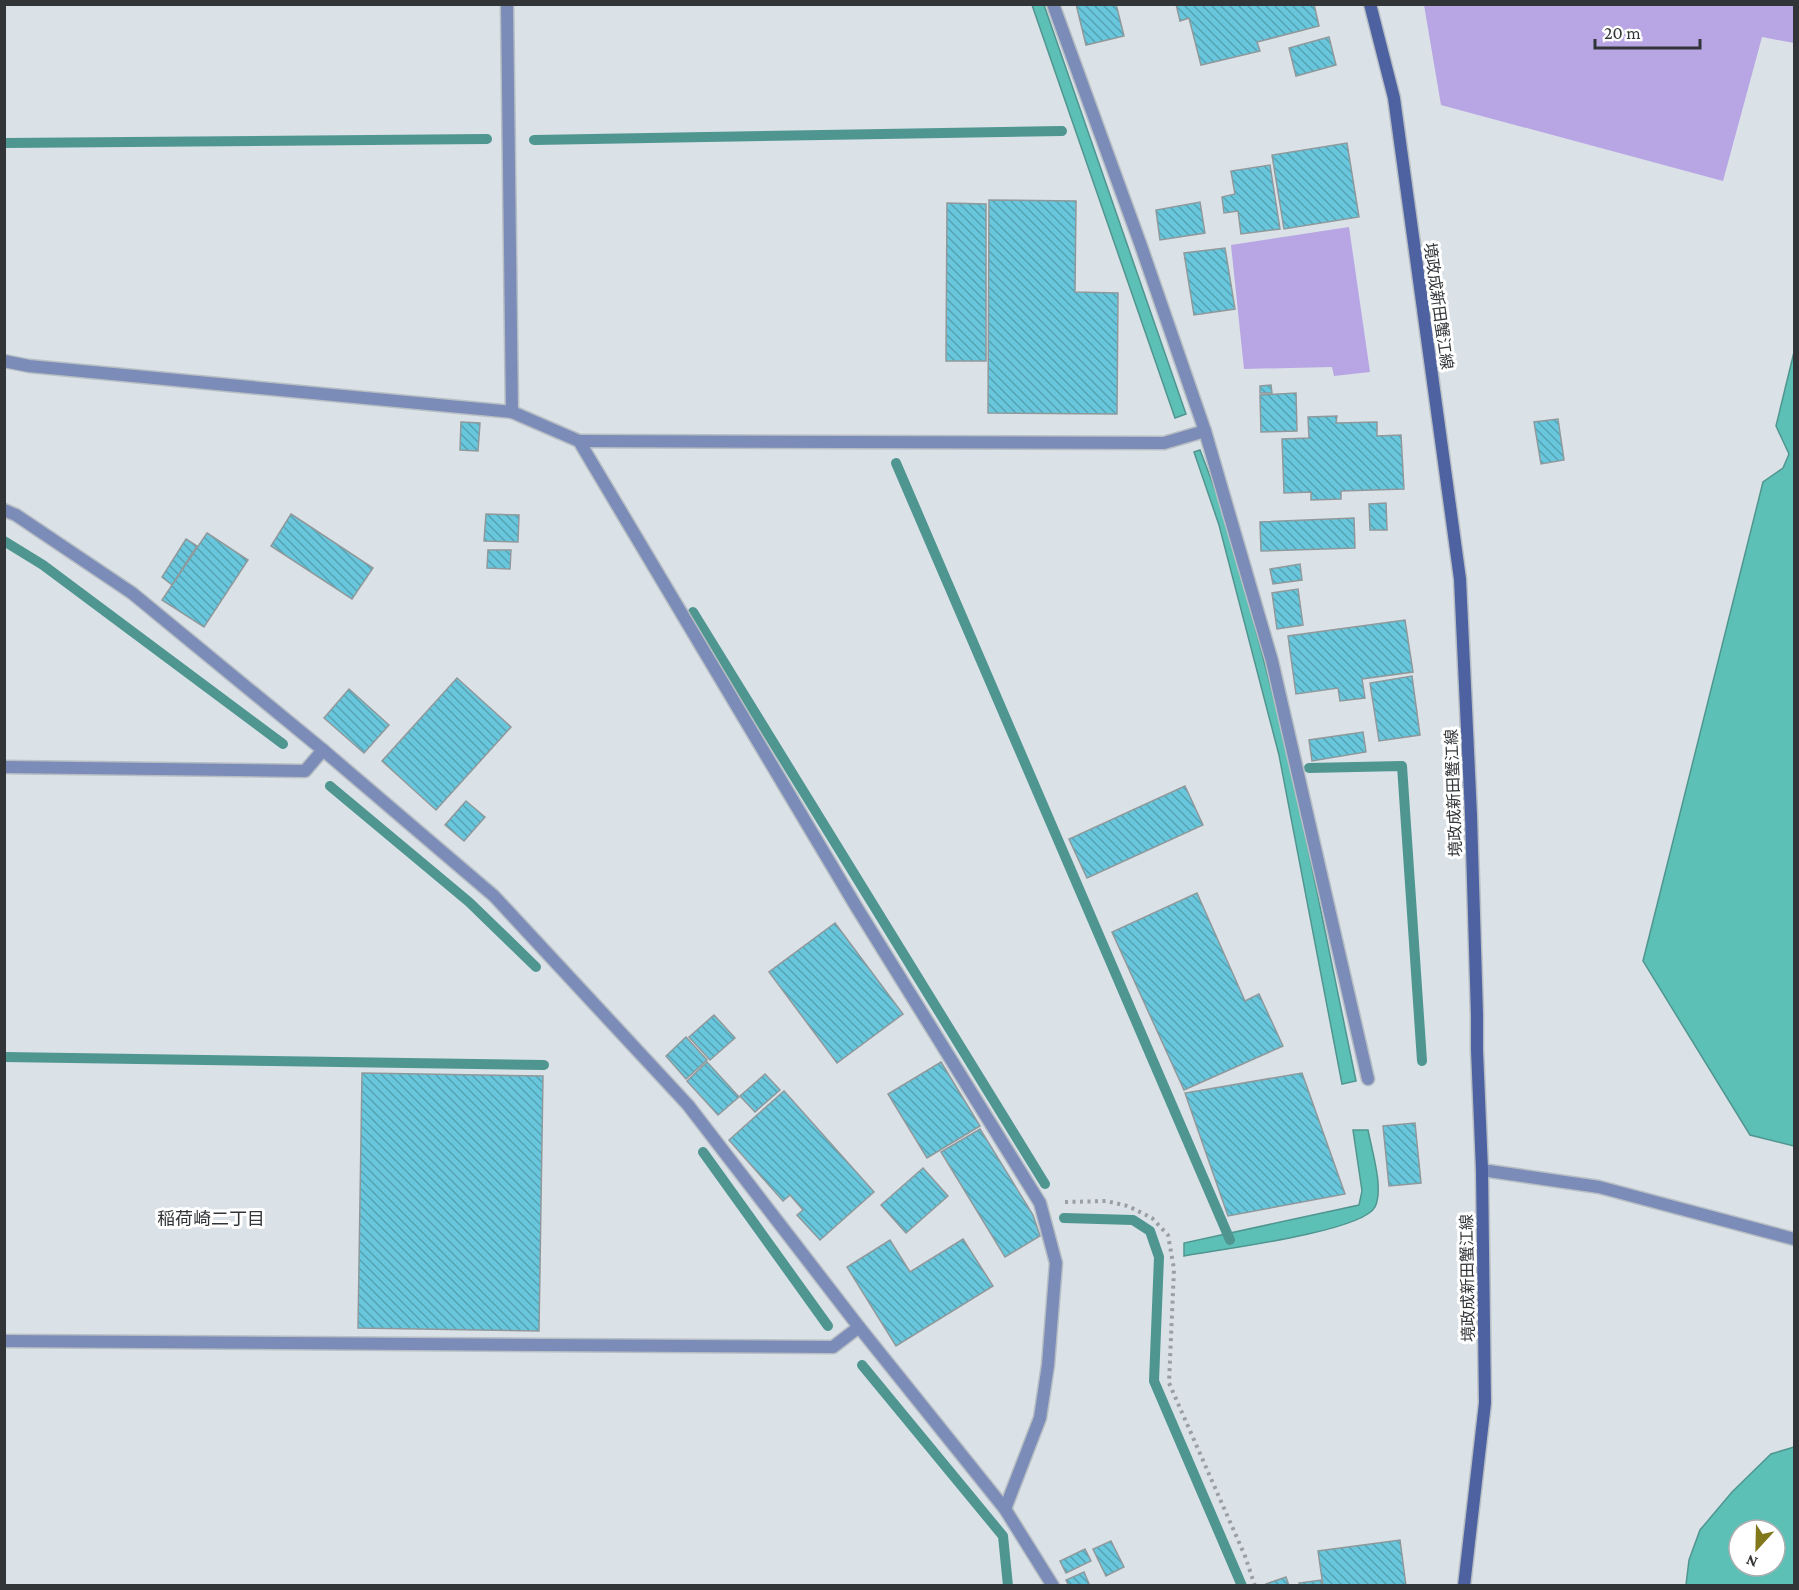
<svg xmlns="http://www.w3.org/2000/svg" width="1799" height="1590" viewBox="0 0 1799 1590" font-family="'Crimson Pro','Noto Sans JP',serif">
<defs>
<pattern id="building-back-hatch" width="6" height="6" patternUnits="userSpaceOnUse" patternTransform="scale(1.5)"><rect width="6" height="6" fill="#68c7dc"/><path d="M-1 5l2 2M0 0l6 6M5-1l2 2" fill="none" stroke="#56a2b3"/></pattern>
</defs>
<rect width="100%" height="100%" fill="#dae1e7"/>
<g fill="#b8a6e4">
<path d="M1424,5H1794V43L1762,37L1723,181L1441,105Z"/>
<path d="M1349,227L1370,372L1334,376L1332,367L1244,369L1231,245Z"/>
</g>
<g fill="#5dc0b6" stroke="#509690" stroke-width="1.5" fill-rule="evenodd">
<path d="M1032,5H1044L1186,414L1175,418Z"/>
<path d="M1794,352V1146L1750,1135L1643,961L1763,482L1783,468L1789,454L1776,426Z"/>
<path d="M1200,450L1227,521L1289,756L1356,1081L1342,1084L1279,755L1219,525L1194,452Z"/>
<path d="M1353,1130H1368C1372,1151 1384,1189 1375,1207C1362,1232 1216,1250 1184,1256V1243L1359,1205L1362,1191Z"/>
<path d="M1794,1447V1585H1686L1689,1560L1700,1530L1732,1492L1771,1454ZM1739,1530H1775V1566H1739Z"/>
</g>
<g fill="none" stroke-linecap="round" stroke-linejoin="round">
<g stroke="#509690" stroke-width="10">
<path d="M534,140L1062,131"/>
<path d="M4,143L487,139"/>
<path d="M896,463L1230,1240"/>
<path d="M4,541L43,565L283,744"/>
<path d="M693,612L1045,1184"/>
<path d="M1309,768L1402,766L1422,1061"/>
<path d="M330,786L469,902L536,967"/>
<path d="M4,1057L544,1065"/>
<path d="M703,1152L828,1326"/>
<path d="M1064,1218L1133,1220L1150,1231L1159,1257L1154,1381L1242,1586"/>
<path d="M862,1365L1003,1536L1008,1586"/>
</g>
</g>
<g fill="url(#building-back-hatch)" stroke="#8f999b" stroke-width="1.5">
<path d="M1076,4H1116L1124,36L1086,45Z"/>
<path d="M1176,4H1314L1319,26L1257,42L1260,51L1201,65L1189,18L1180,21Z"/>
<path d="M1329,37L1336,65L1296,76L1289,48Z"/>
<path d="M1347,143L1359,217L1284,229L1272,155Z"/>
<path d="M1270,165L1280,229L1241,234L1238,211L1224,213L1222,197L1235,194L1231,171Z"/>
<path d="M989,200L1076,201L1075,292L1118,293L1117,414L988,413Z"/>
<path d="M1200,202L1205,233L1160,240L1156,210Z"/>
<path d="M947,203L986,204V361H946Z"/>
<path d="M1225,248L1235,309L1194,315L1184,253Z"/>
<path d="M1271,385L1272,393H1260V386Z"/>
<path d="M1296,393L1297,431L1261,432L1260,395Z"/>
<path d="M1337,416L1336,423L1377,422V436L1401,435L1404,489L1341,491V499L1311,500V492L1284,493L1282,439L1309,438L1308,417Z"/>
<path d="M1558,419L1564,460L1541,464L1534,422Z"/>
<path d="M461,422L480,423L478,451L460,450Z"/>
<path d="M1386,503L1387,530H1370L1369,504Z"/>
<path d="M291,514L373,568L352,599L271,546Z"/>
<path d="M486,514L519,515L518,542L484,541Z"/>
<path d="M1354,518L1355,548L1261,551L1260,522Z"/>
<path d="M207,533L248,560L204,627L162,600Z"/>
<path d="M186,539L197,546L172,585L162,577Z"/>
<path d="M488,550H511L510,569L487,568Z"/>
<path d="M1300,564L1302,580L1273,584L1270,569Z"/>
<path d="M1298,589L1303,625L1277,629L1272,593Z"/>
<path d="M1405,620L1413,672L1362,679L1365,698L1340,701L1338,688L1296,694L1288,636Z"/>
<path d="M1412,676L1420,735L1379,741L1370,683Z"/>
<path d="M457,678L511,727L436,810L382,761Z"/>
<path d="M349,689L389,725L364,753L324,718Z"/>
<path d="M1363,732L1366,752L1312,761L1309,740Z"/>
<path d="M1185,786L1203,825L1087,878L1069,839Z"/>
<path d="M466,801L485,817L464,841L445,825Z"/>
<path d="M1197,893L1245,1001L1259,994L1283,1046L1184,1090L1112,932Z"/>
<path d="M835,923L903,1014L837,1063L769,972Z"/>
<path d="M714,1015L735,1038L710,1060L689,1037Z"/>
<path d="M686,1037L707,1060L686,1079L666,1056Z"/>
<path d="M707,1062L739,1097L718,1115L687,1081Z"/>
<path d="M941,1062L980,1126L927,1158L888,1094Z"/>
<path d="M362,1073L543,1076L539,1331L358,1328Z"/>
<path d="M1302,1073L1345,1194L1228,1216L1185,1093Z"/>
<path d="M765,1074L780,1090L755,1112L740,1096Z"/>
<path d="M784,1091L874,1192L820,1240L797,1215L803,1210L790,1195L783,1201L729,1140Z"/>
<path d="M1415,1123L1421,1183L1389,1186L1383,1126Z"/>
<path d="M980,1129L1033,1215L1040,1236L1005,1257L941,1152Z"/>
<path d="M923,1168L948,1196L906,1233L881,1205Z"/>
<path d="M963,1239L993,1286L896,1346L847,1267L890,1240L910,1272Z"/>
<path d="M1400,1540L1406,1586H1323L1318,1551Z"/>
<path d="M1111,1541L1124,1567L1106,1576L1093,1549Z"/>
<path d="M1085,1549L1091,1561L1066,1573L1060,1561Z"/>
<path d="M1084,1572L1090,1586H1069L1066,1580Z"/>
<path d="M1286,1577L1289,1586H1267L1266,1584Z"/>
<path d="M1321,1580L1322,1586H1300L1299,1583Z"/>
</g>
<g fill="none" stroke-linecap="round" stroke-linejoin="round">
<defs>
<g id="minor">
<path d="M507,4L512,412"/>
<path d="M1053,4L1140,243L1205,431L1272,661L1368,1079"/>
<path d="M4,361L29,366L512,412L579,441L857,908L1040,1203L1056,1263L1048,1365L1040,1418L1005,1509"/>
<path d="M579,441L1164,443L1205,431"/>
<path d="M4,510L16,515L132,593L323,750L494,896L688,1105L859,1327L1005,1509L1053,1586"/>
<path d="M4,767L305,771L323,750"/>
<path d="M1482,1170L1599,1187L1794,1239"/>
<path d="M4,1341L833,1347L859,1327"/>
</g>
<path id="secondary" d="M1370,4L1394,98L1460,579L1471,815L1477,1015V1050L1482,1170L1485,1403L1464,1586"/>
</defs>
<use href="#minor" stroke="#b8bfc4" stroke-width="15"/>
<use href="#secondary" stroke="#b8bfc4" stroke-width="15"/>
<path stroke="#9a9fa4" stroke-width="4" stroke-dasharray="3 4.5" stroke-linecap="butt" d="M1065,1202L1106,1201L1128,1206L1152,1218L1168,1235L1174,1269L1169,1383L1245,1556L1255,1586"/>
<use href="#minor" stroke="#7c8cb8" stroke-width="12"/>
<use href="#secondary" stroke="#4e62a2" stroke-width="12"/>
</g>
<g text-anchor="middle" stroke-width="6" stroke-linejoin="round" paint-order="stroke">
<g font-size="16" fill="#323537" stroke="#fff">
<text transform="translate(1439 306) rotate(82)" y="6">境政成新田蟹江線</text>
<text transform="translate(1453 793) rotate(-92)" y="6">境政成新田蟹江線</text>
<text transform="translate(1467 1278) rotate(-91)" y="6">境政成新田蟹江線</text>
</g>
<g font-size="18" fill="#323537" stroke="#fff">
<text x="211" y="1225">稲荷崎二丁目</text>
</g>
</g>
<rect width="1799" height="1590" fill="none" stroke="#323537" stroke-width="12"/>
<g transform="translate(1757 1548) rotate(202)"><circle r="28" fill="#ffffff" stroke="#adaeaf" stroke-width="1.5"/>
<path d="M0-4.5L10 22L0 15L-10 22Z" fill="#81771b"/>
<text y="-9" font-size="16" font-weight="bold" text-anchor="middle" fill="#323537">N</text>
</g>
<path d="M1595 39v9h105v-9" fill="none" stroke="#323537" stroke-width="3"/>
<text x="1604" y="39" font-size="18" fill="#323537" stroke="#ffffff" stroke-width="4.5" paint-order="stroke">20 m</text>
</svg>
